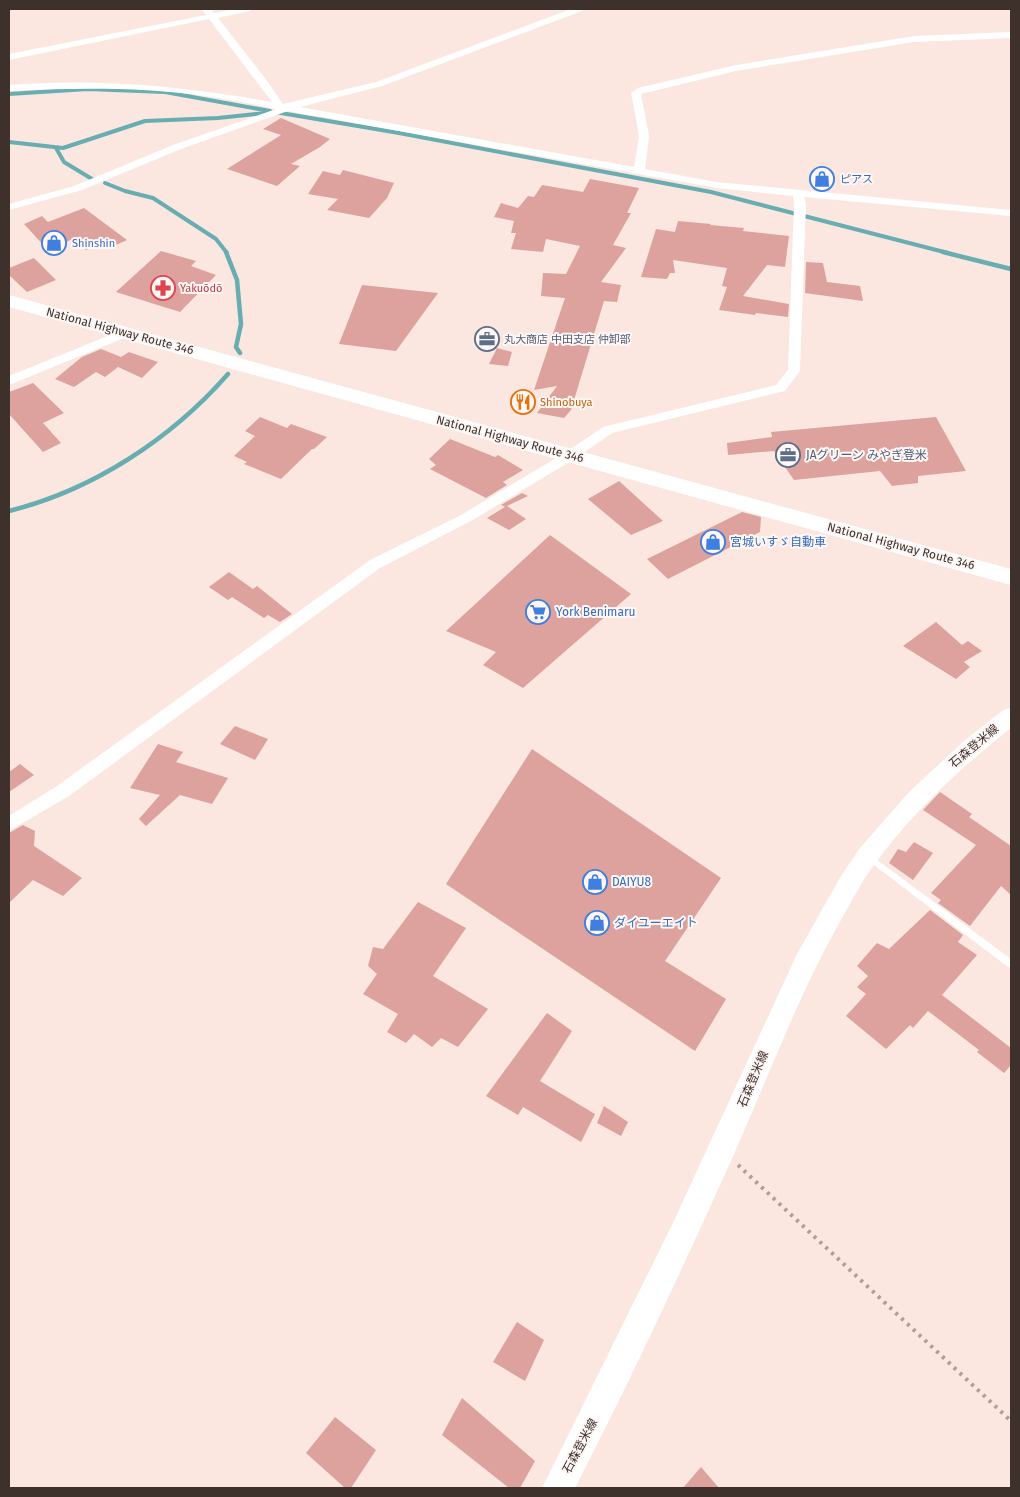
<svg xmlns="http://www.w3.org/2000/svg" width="1020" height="1497" viewBox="0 0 1020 1497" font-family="'Fira Sans','Noto Sans JP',sans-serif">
<rect width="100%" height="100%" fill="#fbe7df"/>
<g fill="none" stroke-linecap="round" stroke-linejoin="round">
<g stroke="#67adb1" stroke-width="4">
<path d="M9,94L88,89L165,92L270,111"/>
<path d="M9,142L63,148L145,121L218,118L275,112L399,133L711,192L948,253"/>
<path d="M56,148L64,162L92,179"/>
<path d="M105,183L125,191L153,198L216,239L227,253"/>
</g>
<g stroke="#67adb1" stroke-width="4.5">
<path d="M226,252L237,280L241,324L236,347L240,353"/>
<path d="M943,252L1011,269"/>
<path d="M9,511C93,490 171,439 228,374"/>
</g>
</g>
<g fill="#dda29d">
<path d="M281,118L330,139L320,147L291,164L300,166L277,186L227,169L281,135L263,129Z"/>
<path d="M343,170L394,183L387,198L369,218L327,210L338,199L308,194L323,171L340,175Z"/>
<path d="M590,179L639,188L627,213H631L613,245L626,248L601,282L621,285L617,302L604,301L571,410L564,418L537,413L557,386L534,390L565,298L541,296L543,273L566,274L580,246L546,239L543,252L511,249L516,233H511L514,221L494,217L501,203L518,208L528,196L534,197L542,185L583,192Z"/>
<path d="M84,208L127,240L107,249L100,245L86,250L73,239L48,250L24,224L42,216L48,222Z"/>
<path d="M678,221L711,224L710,225L744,228L743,231L789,236L785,267L767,265L743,296L789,304L788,317L756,313L755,315L719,310L727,287L722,286L727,268L673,260L675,273H670L667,279L641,277L656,229L675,232Z"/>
<path d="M161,251L196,261L191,266L216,275L180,312L116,292Z"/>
<path d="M34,258L56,280L27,292L9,275V268Z"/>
<path d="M806,262L823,263L827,282L860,286L863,301L805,293Z"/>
<path d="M362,285L438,293L396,351L339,344Z"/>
<path d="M497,348L512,352L508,366L489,364Z"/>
<path d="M101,349L121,357L129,352L158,362L142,378L118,367L105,377L96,372L74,387L55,379L82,357Z"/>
<path d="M33,383L64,413L43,423L61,443L43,452L9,414V392Z"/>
<path d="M260,417L287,428L291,424L327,437L314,449H312L281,479L244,464L247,462L234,456L255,436L245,431Z"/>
<path d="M936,417L966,471L918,476V483L892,486L880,471L794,480L774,451L728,455L727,443L772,437L771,432Z"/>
<path d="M450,439L495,457L498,455L523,470L503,482L507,485L486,498L430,469L436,465L429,459Z"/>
<path d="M619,481L663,521L631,535L588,499Z"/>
<path d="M522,493L528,496L507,506L526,519L509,530L487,518L505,507L501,505Z"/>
<path d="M742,512L761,517L760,532L668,579L647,559Z"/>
<path d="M550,535L631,594L523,688L483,665L496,652L446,631Z"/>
<path d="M229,572L253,589L257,586L292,614L280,622L268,615L264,618L232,597L228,600L209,587Z"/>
<path d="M936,622L962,645L968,641L982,651L964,662L970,667L956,679L903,646Z"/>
<path d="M235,726L268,739L255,760L220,744Z"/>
<path d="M158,744L183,752L176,762L228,778L212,804L180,795L146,826L139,819L160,795L130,788Z"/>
<path d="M532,749L721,878L665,961L726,999L695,1051L446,884Z"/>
<path d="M20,764L34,775L9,792V772Z"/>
<path d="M940,792L972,814L969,817L1011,846V895L1001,886L970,926L938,903L941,900L931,893L976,845L923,810Z"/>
<path d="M23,825L35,831L34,846L82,878L63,896L33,880L9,903V833Z"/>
<path d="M914,842L933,853L913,880L889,863L898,849L906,852Z"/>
<path d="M418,902L466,928L433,976L488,1009L458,1047L441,1038L432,1047L414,1034L406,1043L387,1032L398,1014L363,994L377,974L368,966L373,947L383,949Z"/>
<path d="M930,910L963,935L958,942L977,955L942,995L1011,1048V1065L1004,1073L977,1052L979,1050L928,1011L913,1028L910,1025L886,1049L846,1016L866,994L857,987L868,976L857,966L877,943L889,949Z"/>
<path d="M547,1013L572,1031L540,1081L595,1114L581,1142L523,1107L518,1115L486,1096Z"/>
<path d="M604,1106L628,1122L621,1136L597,1123Z"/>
<path d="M517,1322L544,1340L525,1381L493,1362Z"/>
<path d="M462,1398L535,1461L520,1488H509L442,1435Z"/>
<path d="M335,1417L376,1450L351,1488H345L306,1453Z"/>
<path d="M701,1467L719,1488H683Z"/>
</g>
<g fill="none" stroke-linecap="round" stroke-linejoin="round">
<path stroke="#af9e97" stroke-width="4" stroke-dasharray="3 5" stroke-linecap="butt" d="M738,1165L1011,1421"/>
<path fill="#fff" fill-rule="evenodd" d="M869,854L1011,959V968L1008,967L866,859L865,857L866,855Z"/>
<g fill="#fff" fill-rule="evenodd">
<path d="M201,9H211L214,13L235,9H251L250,11L218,18L265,78L283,104L376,82L571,9H583L582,11L382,86L300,107L634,167L639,136L631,93L638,88L736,65L914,36L1011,32V38L914,42L736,71L641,94L649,136L645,169L716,182L1011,210V216L804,197L806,204L800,371L785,391L612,433L576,458L471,521L380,568L69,796L9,831V816L57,786L370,560L461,515L566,452L603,427L776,385L788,370L794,204L793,196L716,188L288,111L181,149L82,190L9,210V204L74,186L173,145L276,109C252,104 228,99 204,96C139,87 74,88 9,91V85C101,78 182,86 272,102L209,19L9,60V54L206,15Z"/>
<path d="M125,329L131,333L129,336L9,385V376Z"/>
</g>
<path fill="#fff" fill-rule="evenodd" d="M1011,708V728C960,768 911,814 873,866C861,883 851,902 841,920C797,997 767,1081 730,1163C681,1272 630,1381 575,1488H542L671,1227L797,954L841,876L860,848L909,792L964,741L1003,710Z"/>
<path fill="#fff" fill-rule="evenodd" d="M9,295L1011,569V585L9,307Z"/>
</g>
<defs>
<symbol id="shop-ring" viewBox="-11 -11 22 22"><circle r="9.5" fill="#fef7f5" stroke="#3f7fe0" stroke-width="1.5"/><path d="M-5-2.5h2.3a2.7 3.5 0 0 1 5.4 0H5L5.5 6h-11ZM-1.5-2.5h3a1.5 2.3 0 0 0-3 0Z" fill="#3f7fe0"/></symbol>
<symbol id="pharmacy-ring" viewBox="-11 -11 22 22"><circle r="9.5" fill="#fef7f5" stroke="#e0444e" stroke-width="1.5"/><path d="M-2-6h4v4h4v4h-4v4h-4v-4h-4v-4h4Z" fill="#e0444e"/></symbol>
<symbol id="office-ring" viewBox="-11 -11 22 22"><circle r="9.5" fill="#fef7f5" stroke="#5c6f8a" stroke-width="1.5"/><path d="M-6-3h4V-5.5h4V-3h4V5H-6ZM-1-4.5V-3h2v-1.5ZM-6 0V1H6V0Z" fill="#5c6f8a"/></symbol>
<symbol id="restaurant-ring" viewBox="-11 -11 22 22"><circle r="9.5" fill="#fef7f5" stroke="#e8710a" stroke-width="1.5"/><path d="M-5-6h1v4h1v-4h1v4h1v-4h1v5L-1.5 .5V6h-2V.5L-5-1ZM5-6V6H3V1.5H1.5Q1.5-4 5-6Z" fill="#e8710a"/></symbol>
<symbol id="supermarket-ring" viewBox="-11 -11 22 22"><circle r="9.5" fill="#fef7f5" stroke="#3f7fe0" stroke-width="1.5"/><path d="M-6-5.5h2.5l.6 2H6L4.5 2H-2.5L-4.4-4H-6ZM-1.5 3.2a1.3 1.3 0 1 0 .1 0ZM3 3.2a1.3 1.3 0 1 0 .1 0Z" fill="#3f7fe0"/></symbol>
</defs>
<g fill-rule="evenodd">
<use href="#shop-ring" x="808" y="165" width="28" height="28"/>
<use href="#shop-ring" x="40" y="229" width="28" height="28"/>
<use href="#pharmacy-ring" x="149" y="274" width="28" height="28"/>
<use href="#office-ring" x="473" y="325" width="28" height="28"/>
<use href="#restaurant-ring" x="509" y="388" width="28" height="28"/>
<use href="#office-ring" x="774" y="441" width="28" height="28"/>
<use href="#shop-ring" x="699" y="528" width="28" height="28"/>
<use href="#supermarket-ring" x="524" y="598" width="28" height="28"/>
<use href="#shop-ring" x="581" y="868" width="28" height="28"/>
<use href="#shop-ring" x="583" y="909" width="28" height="28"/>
</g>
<g text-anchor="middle" stroke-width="4" stroke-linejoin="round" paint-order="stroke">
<g font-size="11" fill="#366cbe" stroke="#fef7f5" text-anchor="start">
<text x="840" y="183">ピアス</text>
<text x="72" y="247">Shinshin</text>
</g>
<g font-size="11" fill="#be3a42" stroke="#fef7f5" text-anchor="start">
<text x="180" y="292">Yakuōdō</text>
</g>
<g font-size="11" fill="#4e5e75" stroke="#fef7f5" text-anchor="start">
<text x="504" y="343">丸大商店 中田支店 仲卸部</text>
</g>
<g font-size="11" fill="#c56008" stroke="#fef7f5" text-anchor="start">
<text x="540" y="406">Shinobuya</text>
</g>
<g font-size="12" fill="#3e312c" stroke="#fef7f5">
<text transform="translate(120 331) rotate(15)" y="4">National Highway Route 346</text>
<text transform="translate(510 439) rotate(15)" y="4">National Highway Route 346</text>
<text transform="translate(901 546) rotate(15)" y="4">National Highway Route 346</text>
<text transform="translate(974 746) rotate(-40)" y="4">石森登米線</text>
<text transform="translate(753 1079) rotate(-67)" y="4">石森登米線</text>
<text transform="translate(580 1446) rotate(-62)" y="4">石森登米線</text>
</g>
<g font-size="12" fill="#4e5e75" stroke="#fef7f5" text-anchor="start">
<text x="806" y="459">JAグリーン みやぎ登米</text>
</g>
<g font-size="12" fill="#366cbe" stroke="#fef7f5" text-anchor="start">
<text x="730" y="546">宮城いすゞ自動車</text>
<text x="556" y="616">York Benimaru</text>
<text x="612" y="886">DAIYU8</text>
<text x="614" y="927">ダイユーエイト</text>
</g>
</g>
<rect width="1020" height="1497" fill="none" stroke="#3e312c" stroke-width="20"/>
</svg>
